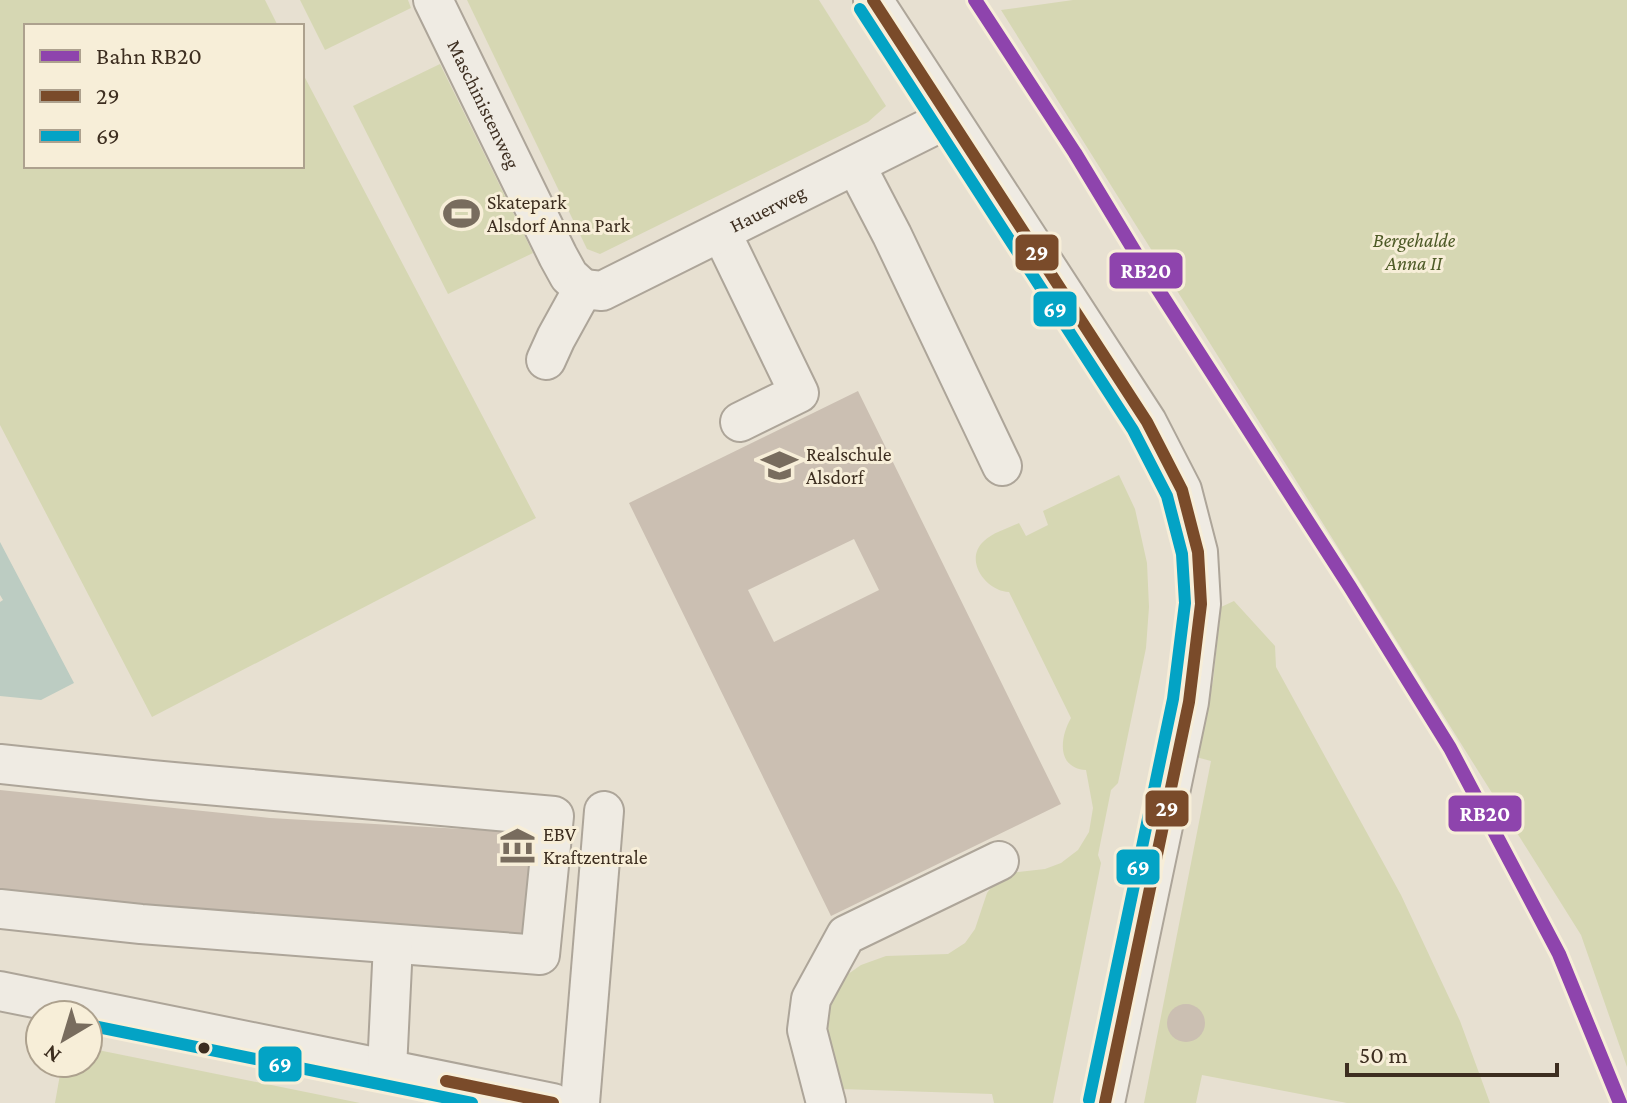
<svg xmlns="http://www.w3.org/2000/svg" width="1627" height="1103" viewBox="0 0 1627 1103" font-family="'Crimson Pro',serif">
<rect width="100%" height="100%" fill="#e7e0d1"/>
<g fill="#d6d7b3">
<path d="M0,0H265L278,26H26V166H302V72L536,518L152,717L0,425Z"/>
<path d="M300,0H408L411,8L325,50Z"/>
<path d="M467,0H819L886,106L868,122L600,254L587,249Z"/>
<path d="M1073,0H1627V1067L1581,935L1001,10Z"/>
<path d="M440,64L533,253L448,294L353,106Z"/>
<path d="M1119,475L1135,509L1147,563L1149,607L1146,648L1118,783L1111,790L1098,855L1101,863L1053,1103H994L992,1094L840,1089L823,1038L831,996L841,979L861,965L886,956L948,954L965,943L975,929L987,893L996,881L1008,873L1045,869L1061,863L1078,850L1089,832L1093,808L1086,770C1056,768 1060,737 1071,718L1009,592C986,591 963,560 984,541C992,533 1008,528 1019,523L1026,536L1048,525L1043,511Z"/>
<path d="M1234,601L1275,646L1276,667L1401,895L1460,1021L1490,1103H1347L1202,1075L1196,1103H1144L1211,761L1196,757L1213,681L1221,607Z"/>
<path d="M88,1048L360,1103H55L62,1063H88Z"/>
</g>
<path fill="#bcccc2" d="M0,542L74,683L41,700L0,696V602L3,600L0,595Z"/>
<g fill="#cbbfb2" fill-rule="evenodd">
<path d="M858,391L1061,804L831,916L629,503ZM854,539L879,590L774,642L748,590Z"/>
<path d="M0,790L270,818L533,833L527,935L260,919L0,893Z"/>
<circle cx="1186" cy="1023" r="19"/>
</g>
<g fill="none" stroke-linecap="round" stroke-linejoin="round">
<defs>
<g id="minor">
<path id="s1" d="M433,0L558,256L569,276L583,289"/>
<path d="M873,0L1147,422L1182,490L1198,552L1201,604L1189,702L1105,1103"/>
<path d="M856,166L892,235L1002,466"/>
<path d="M721,232L799,393L740,422"/>
<path id="s2" d="M583,289L602,291L949,118"/>
<path d="M546,360L556,338L583,289"/>
<path d="M0,764L151,780L554,816L540,955L141,924L0,909"/>
<path d="M0,991L553,1103"/>
<path d="M387,1069L393,944"/>
<path d="M580,1103L604,811"/>
<path d="M826,1103L807,1030L811,999L846,935L999,861"/>
</g>
</defs>
<use href="#minor" stroke="#ada599" stroke-width="42"/>
<use href="#minor" stroke="#efebe3" stroke-width="38"/>
<defs>
<g id="bus-1">
<path d="M873,0L1147,422L1182,490L1198,552L1201,604L1189,702L1105,1103"/>
<path d="M446,1081L553,1103"/>
</g>
<g id="bus-2">
<path d="M860,9L1133,430L1167,496L1182,554L1185,603L1173,699L1089,1100"/>
<path d="M88,1025L472,1103"/>
</g>
</defs>
<use href="#bus-1" stroke="#f7eed8" stroke-width="18"/>
<use href="#bus-2" stroke="#f7eed8" stroke-width="18"/>
<use href="#bus-1" stroke="#7a4b2a" stroke-width="12"/>
<use href="#bus-2" stroke="#03a3c5" stroke-width="12"/>
<defs>
<path id="rail-1" d="M975,0L1075,153L1152,280L1350,587L1450,748L1559,954L1620,1103"/>
</defs>
<use href="#rail-1" stroke="#f7eed8" stroke-width="20"/>
<use href="#rail-1" stroke="#8e44ad" stroke-width="14"/>
</g>
<defs>
<symbol id="stadium-bare" viewBox="-9 -9 18 18"><path d="M0-5a6.5 5 0 1 0 0 10a6.5 5 0 1 0 0-10ZM-3.5-1.8h7v3.6h-7Z" fill="#786c5e" stroke="#f7eed8" stroke-width="2.5" paint-order="stroke"/></symbol>
<symbol id="school-bare" viewBox="-9 -9 18 18"><path d="M0-5L7-2L0 1L-7-2ZM-4 1L0 2.5L4 1V4Q0 6-4 4Z" fill="#786c5e" stroke="#f7eed8" stroke-width="2.5" paint-order="stroke"/></symbol>
<symbol id="museum-bare" viewBox="-9 -9 18 18"><path d="M0-6L6-3V-2H-6V-3ZM-5-1h2V3h-2ZM-1-1h2V3h-2ZM3-1h2V3H3ZM-6 4H6V6H-6Z" fill="#786c5e" stroke="#f7eed8" stroke-width="2.5" paint-order="stroke"/></symbol>
</defs>
<g fill-rule="evenodd">
<use href="#stadium-bare" x="436" y="188" width="51" height="51"/>
<use href="#school-bare" x="754" y="440" width="51" height="51"/>
<use href="#museum-bare" x="492" y="820" width="51" height="51"/>
</g>
<circle fill="#3d2e20" stroke="#f7eed8" stroke-width="3" cx="204" cy="1048" r="7"/>
<g text-anchor="middle" stroke-width="6" stroke-linejoin="round" paint-order="stroke">
<g font-size="20" fill="#3d2e20" stroke="#f7eed8">
<text dy="7" stroke="none"><textPath href="#s1" startOffset="116">Maschinistenweg</textPath></text>
<text dy="7" stroke="none"><textPath href="#s2" startOffset="204">Hauerweg</textPath></text>
</g>
<g font-size="20" fill="#3d2e20" stroke="#f7eed8" text-anchor="start">
<text x="487" y="209">Skatepark<tspan x="487" dy="23">Alsdorf Anna Park</tspan></text>
<text x="806" y="461">Realschule<tspan x="806" dy="23">Alsdorf</tspan></text>
<text x="543" y="841">EBV<tspan x="543" dy="23">Kraftzentrale</tspan></text>
</g>
<g font-size="20" font-style="italic" fill="#4d5a26" stroke="#f7eed8">
<text x="1414" y="247">Bergehalde<tspan x="1414" dy="23">Anna II</tspan></text>
</g>
</g>
<g stroke="#f7eed8" stroke-width="3">
<rect x="1014" y="233" width="46" height="39" rx="8" fill="#7a4b2a"/>
<rect x="1108" y="251" width="76" height="39" rx="8" fill="#8e44ad"/>
<rect x="1032" y="290" width="46" height="38" rx="8" fill="#03a3c5"/>
<rect x="1144" y="789" width="46" height="39" rx="8" fill="#7a4b2a"/>
<rect x="1447" y="794" width="76" height="39" rx="8" fill="#8e44ad"/>
<rect x="1115" y="848" width="46" height="38" rx="8" fill="#03a3c5"/>
<rect x="257" y="1045" width="46" height="38" rx="8" fill="#03a3c5"/>
</g>
<g font-size="22" text-anchor="middle" font-weight="bold" fill="#fff">
<text x="1037" y="260">29</text>
<text x="1146" y="278">RB20</text>
<text x="1055" y="317">69</text>
<text x="1167" y="816">29</text>
<text x="1485" y="821">RB20</text>
<text x="1138" y="875">69</text>
<text x="280" y="1072">69</text>
</g>
<rect x="24" y="24" width="280" height="144" fill="#f7eed8" stroke="#ada18e" stroke-width="2"/>
<rect x="40" y="50" width="40" height="12" fill="#8e44ad" stroke="#ada18e" stroke-width="2"/>
<text x="96" y="64" font-size="24" fill="#3d2e20">Bahn RB20</text>
<rect x="40" y="90" width="40" height="12" fill="#7a4b2a" stroke="#ada18e" stroke-width="2"/>
<text x="96" y="104" font-size="24" fill="#3d2e20">29</text>
<rect x="40" y="130" width="40" height="12" fill="#03a3c5" stroke="#ada18e" stroke-width="2"/>
<text x="96" y="144" font-size="24" fill="#3d2e20">69</text>
<g transform="translate(64 1039) rotate(218)"><circle r="38" fill="#f7eed8" stroke="#ada18e" stroke-width="2"/>
<path d="M0-6L14 30L0 20L-14 30Z" fill="#786c5e"/>
<text y="-12" font-size="22" font-weight="bold" text-anchor="middle" fill="#3d2e20">N</text>
</g>
<path d="M1347 1063v12h210v-12" fill="none" stroke="#3d2e20" stroke-width="4"/>
<text x="1359" y="1063" font-size="24" fill="#3d2e20" stroke="#f7eed8" stroke-width="6" paint-order="stroke">50 m</text>
</svg>
